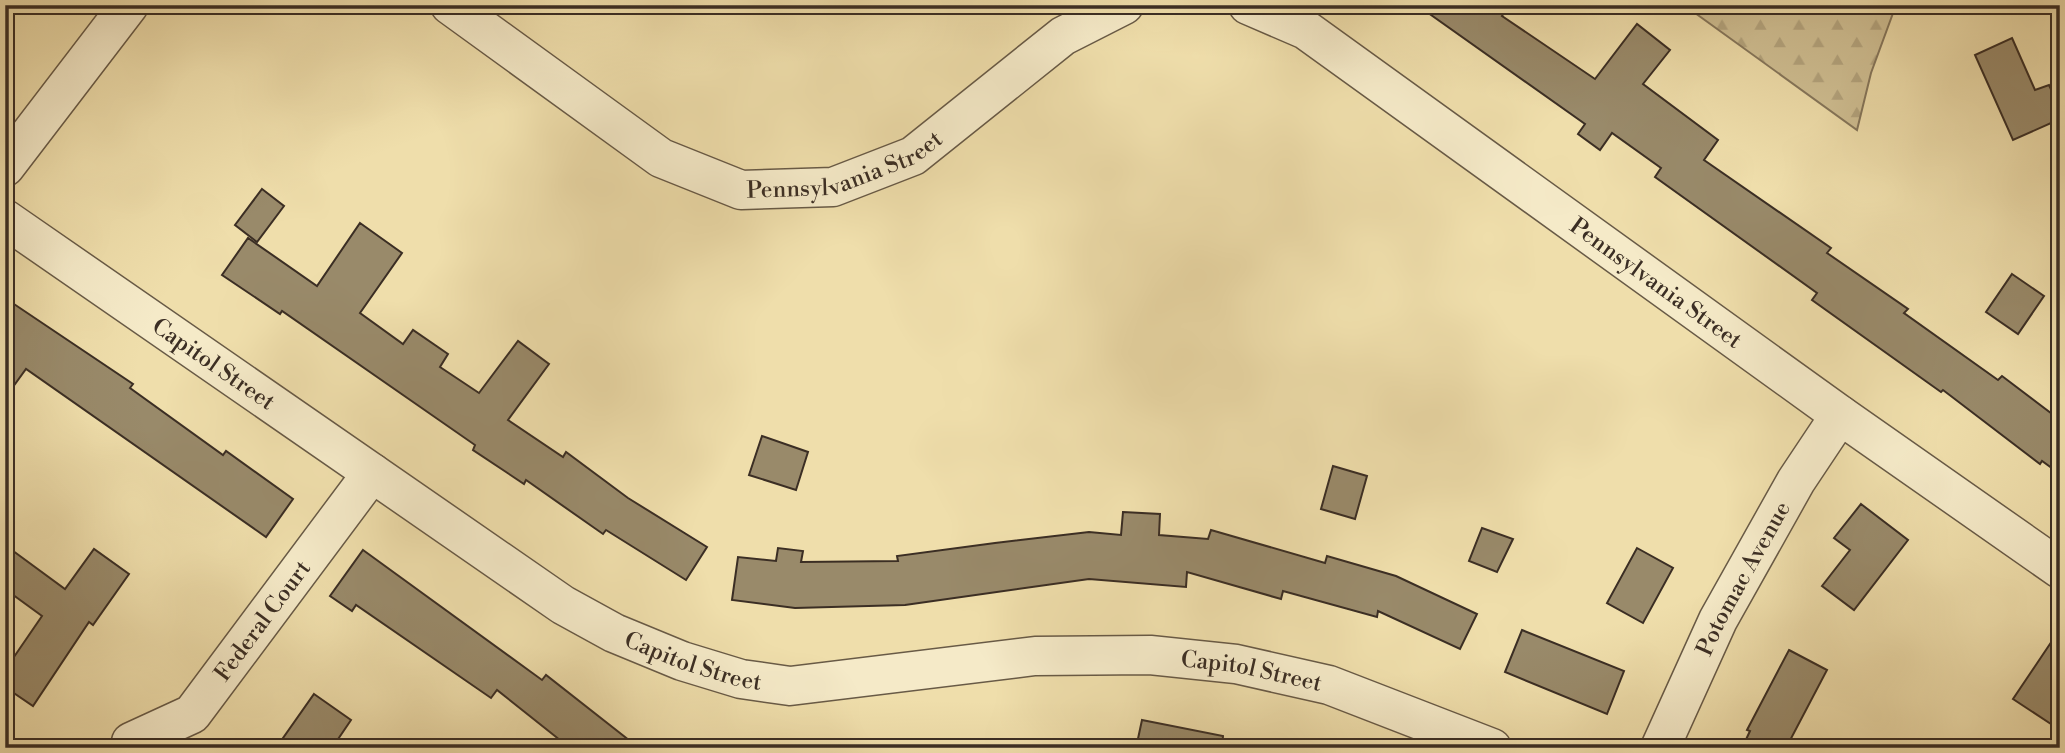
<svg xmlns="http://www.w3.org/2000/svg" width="2065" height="753" viewBox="0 0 2065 753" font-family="'Libre Bodoni',serif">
<defs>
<pattern id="forest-firs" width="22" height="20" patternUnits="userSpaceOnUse" patternTransform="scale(1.75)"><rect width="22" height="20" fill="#d0c094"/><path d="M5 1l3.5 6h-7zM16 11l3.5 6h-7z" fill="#b4a57f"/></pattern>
</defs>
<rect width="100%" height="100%" fill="#efdeab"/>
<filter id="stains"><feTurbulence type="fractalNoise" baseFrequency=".00286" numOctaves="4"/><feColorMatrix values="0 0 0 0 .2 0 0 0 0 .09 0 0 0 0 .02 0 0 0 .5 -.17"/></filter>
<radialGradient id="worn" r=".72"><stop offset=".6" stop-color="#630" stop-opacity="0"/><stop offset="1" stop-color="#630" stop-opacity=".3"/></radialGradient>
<path fill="url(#forest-firs)" stroke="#86775c" stroke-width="2" d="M1684,5H1896L1871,73L1857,130Z"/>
<g fill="#998a6a" stroke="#3b2e24" stroke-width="2">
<path d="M1417,5H1510L1502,16L1595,79L1637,24L1670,50L1643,84L1718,140L1704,160L1831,248L1827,253L1908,309L1904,313L1998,380L2002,376L2060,420V474L2042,461L2040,464L1943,390L1941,392L1812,300L1817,293L1655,177L1661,168L1612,133L1600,150L1578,134L1585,124Z"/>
<path d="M2012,38L2035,90L2049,85L2060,109V119L2013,140L1975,55Z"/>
<path d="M262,189L284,206L257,242L235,225Z"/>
<path d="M360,223L402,253L360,313L403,344L413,330L448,354L440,367L479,393L518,341L549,364L508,420L563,457L566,452L628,498L707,547L686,580L606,530L603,534L526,480L524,484L473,450L475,445L282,311L280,314L222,275L248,238L317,286Z"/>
<path d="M2012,274L2044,296L2018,334L1986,312Z"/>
<path d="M5,298L133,384L130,388L223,455L226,451L293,499L266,537L26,369L5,398Z"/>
<path d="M762,436L808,452L796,490L749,475Z"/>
<path d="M1333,466L1367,476L1355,519L1321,509Z"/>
<path d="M1861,504L1908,540L1854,610L1822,586L1850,550L1834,538Z"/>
<path d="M1123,512L1160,514L1159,535L1208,539L1211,530L1325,563L1327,556L1396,576L1477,614L1460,649L1378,611L1377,617L1283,591L1281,599L1187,572L1186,587L1089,579L905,605L795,608L732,600L738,557L776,561L778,548L803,551L801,562L898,561L897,556L995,543L1089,532L1121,535Z"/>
<path d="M1482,528L1513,539L1497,572L1469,561Z"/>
<path d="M5,545L65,589L94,549L129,574L93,625L89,622L33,706L5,687V670L42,616L5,589Z"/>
<path d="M1637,548L1673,568L1643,623L1607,603Z"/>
<path d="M363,550L542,680L546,675L639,748H570L497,690L491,698L356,605L352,611L330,596Z"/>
<path d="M2060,629V730L2013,699Z"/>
<path d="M1522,630L1624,671L1607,714L1505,672Z"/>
<path d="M1789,650L1827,670L1786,748H1742L1750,731L1747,730Z"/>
<path d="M314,694L351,720L332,748H276Z"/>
<path d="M1142,720L1223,736L1222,748H1136Z"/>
</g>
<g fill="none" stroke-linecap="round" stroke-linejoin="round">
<defs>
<g id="minor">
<path id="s1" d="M450,5L661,158L741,190L833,187L913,156L1063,36L1124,5"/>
<path id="s2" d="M1248,5L1306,30L1840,415L2060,569"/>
<path d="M5,167L129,5"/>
<path id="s3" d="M5,219L563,605L614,633L682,661L741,679L790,686L1035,656L1150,655L1236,664L1329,685L1492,748"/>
<path id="s4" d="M131,742L192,714L372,473"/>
<path id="s5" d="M1660,748L1718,620L1796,481L1840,415"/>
</g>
</defs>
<use href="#minor" stroke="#685a46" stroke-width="41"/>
<use href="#minor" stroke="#f5eac8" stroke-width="38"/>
</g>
<g text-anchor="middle" stroke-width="5" stroke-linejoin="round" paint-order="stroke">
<g font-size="23" fill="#3b2e24" stroke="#f5eac8">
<text dy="8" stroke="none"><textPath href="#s1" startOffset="455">Pennsylvania Street</textPath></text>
<text dy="8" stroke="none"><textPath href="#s2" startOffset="495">Pennsylvania Street</textPath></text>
<text dy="8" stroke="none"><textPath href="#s3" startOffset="254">Capitol Street</textPath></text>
<text dy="8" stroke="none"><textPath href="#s5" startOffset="189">Potomac Avenue</textPath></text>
<text dy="8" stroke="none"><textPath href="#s4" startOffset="184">Federal Court</textPath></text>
<text dy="8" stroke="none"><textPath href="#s3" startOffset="821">Capitol Street</textPath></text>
<text dy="8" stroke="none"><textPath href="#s3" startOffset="1386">Capitol Street</textPath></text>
</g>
</g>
<rect width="2065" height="753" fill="none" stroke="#efdeab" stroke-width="28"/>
<rect x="7" y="7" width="2051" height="739" fill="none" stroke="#3b2e24" stroke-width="3.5"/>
<rect x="14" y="14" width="2037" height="725" fill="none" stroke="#3b2e24" stroke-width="2"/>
<rect width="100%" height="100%" filter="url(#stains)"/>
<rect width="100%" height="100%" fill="url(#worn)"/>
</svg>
